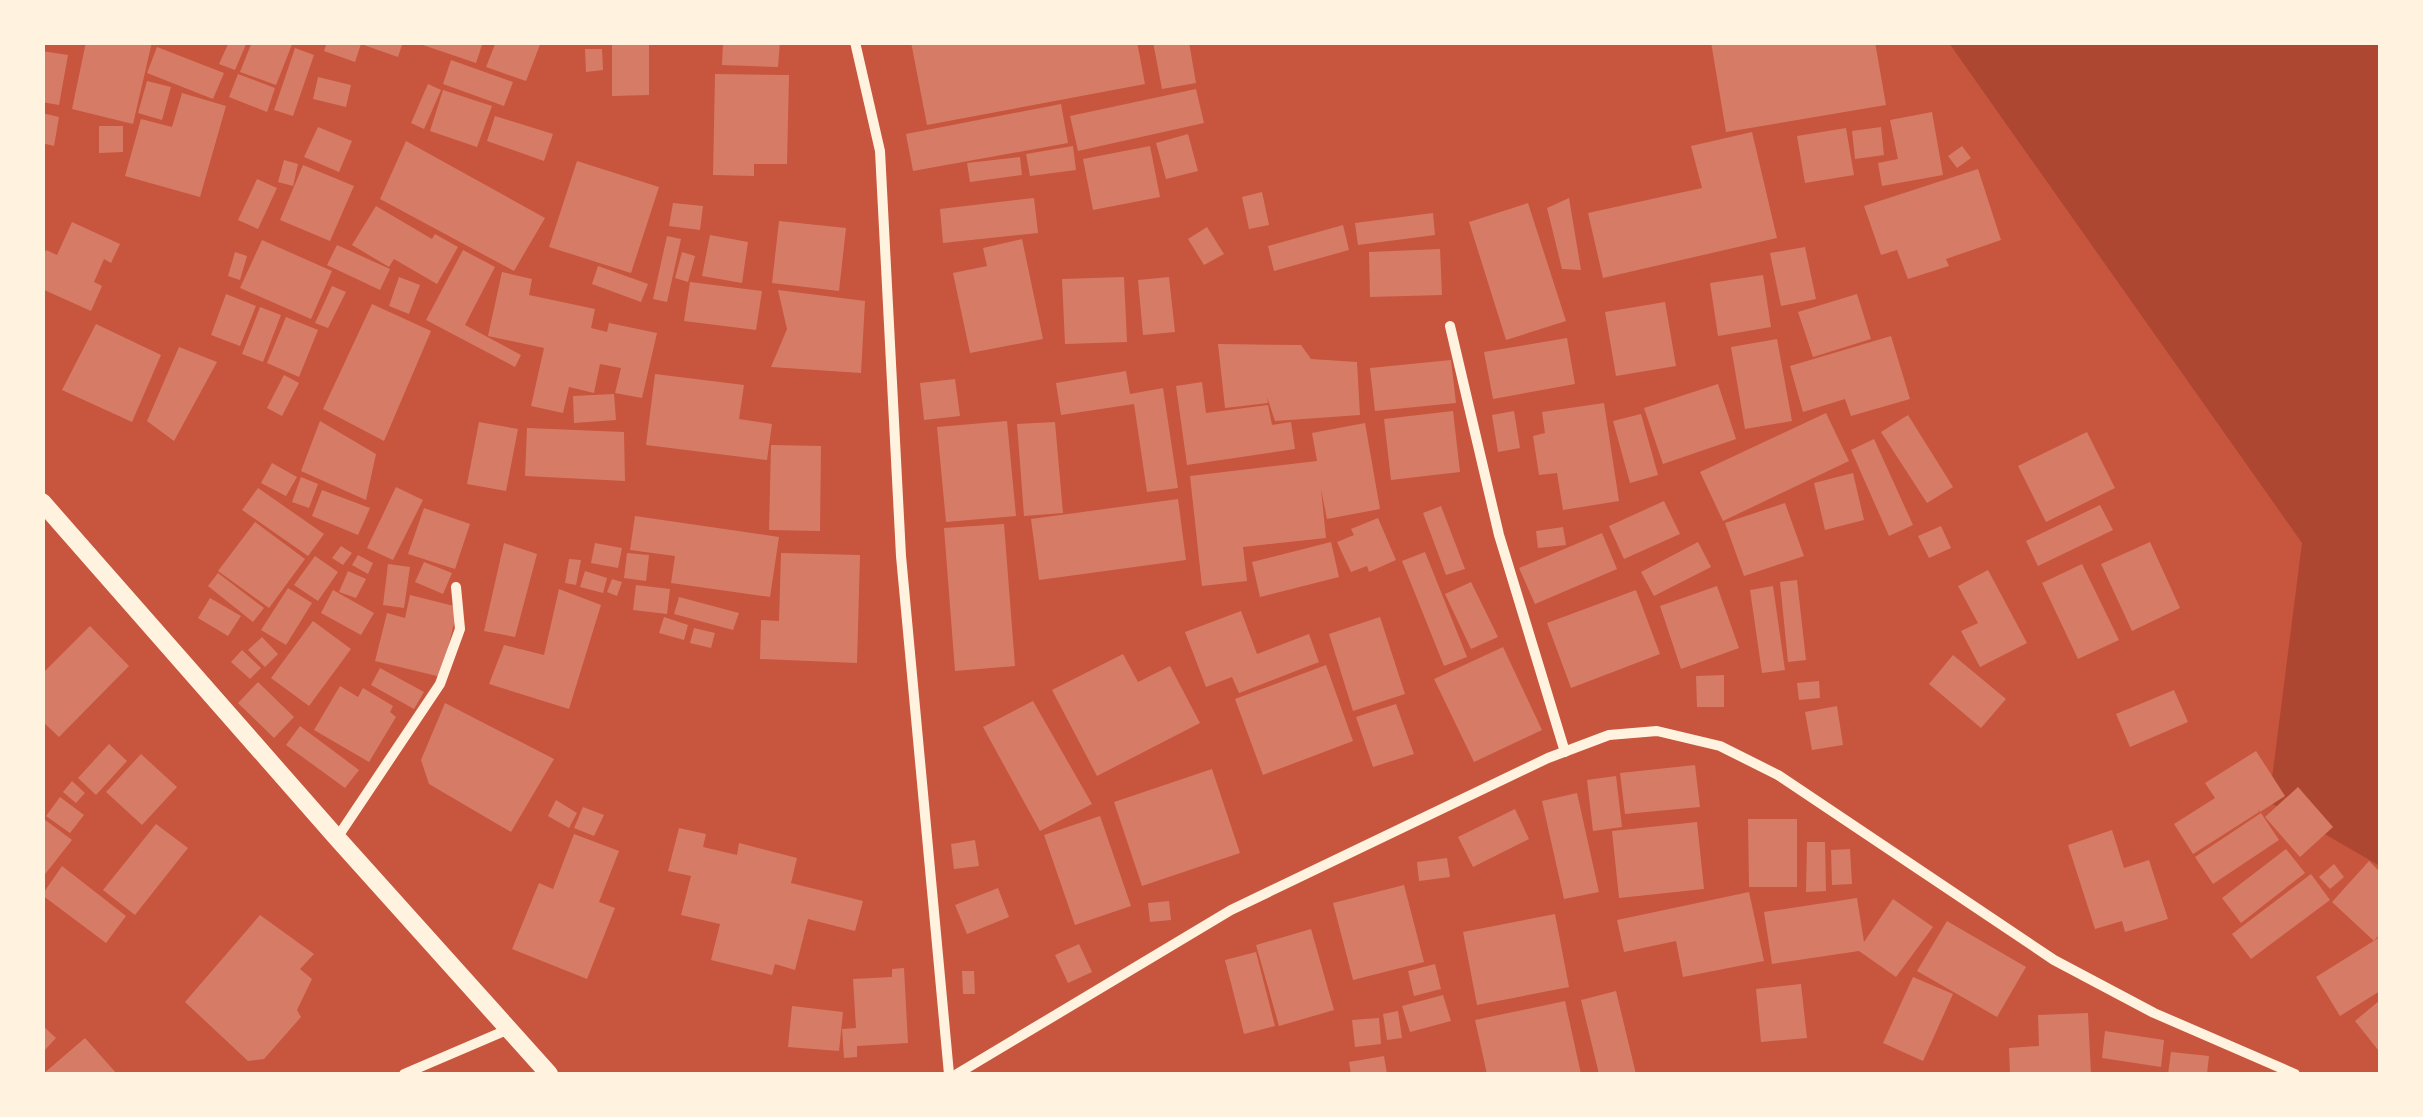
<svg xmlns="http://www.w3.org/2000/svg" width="2423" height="1117" viewBox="0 0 2423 1117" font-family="'Space Grotesk',sans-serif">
<rect width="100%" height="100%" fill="#c8553d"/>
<path fill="#ae4732" d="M1949,43H2380V866L2269,802L2302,543Z"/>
<g fill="#d67c66">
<path d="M86,42H152L133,124L72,109Z"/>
<path d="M229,42H247L235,70L219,64Z"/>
<path d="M252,42H293L276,85L240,72Z"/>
<path d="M327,42H403L398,57L361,44L355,62L324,51Z"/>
<path d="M414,42H483L476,63Z"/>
<path d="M496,42H541L526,81L486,67Z"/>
<path d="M612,42H649V95L612,96Z"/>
<path d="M723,42H780L778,67L722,65Z"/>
<path d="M911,42H1137L1145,84L927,125Z"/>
<path d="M1153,42H1189L1196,83L1162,89Z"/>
<path d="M1711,42H1875L1886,105L1726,132Z"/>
<path d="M157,47L224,73L213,99L147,73Z"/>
<path d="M295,48L314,55L293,116L274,110Z"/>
<path d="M585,49H602L603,70L586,72Z"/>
<path d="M42,51L68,55L59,105L42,102Z"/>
<path d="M451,60L513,82L504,106L443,84Z"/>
<path d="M238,74L275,88L267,112L229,97Z"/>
<path d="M715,74L789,75L787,164H754V176L713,175Z"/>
<path d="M318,77L351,85L346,107L313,99Z"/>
<path d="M147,81L171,87L162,120L138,113Z"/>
<path d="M428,84L441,90L424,129L411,123Z"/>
<path d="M1196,89L1204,123L1078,151L1070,116Z"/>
<path d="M443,90L492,106L477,147L430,131Z"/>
<path d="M182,93L226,106L200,197L125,176L141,119L172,127Z"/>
<path d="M1061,104L1068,143L913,171L906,134Z"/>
<path d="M1932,112L1943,175L1882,186L1878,163L1898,159L1890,120Z"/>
<path d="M42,113L59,117L54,146L42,143Z"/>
<path d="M495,116L553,134L544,161L487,141Z"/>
<path d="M99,126H123V152L99,153Z"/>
<path d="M318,127L352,141L339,172L304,157Z"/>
<path d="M1881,127L1884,155L1855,159L1852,131Z"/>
<path d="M1846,128L1854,175L1805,183L1797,136Z"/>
<path d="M1752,132L1777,238L1603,278L1588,213L1702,188L1691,146Z"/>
<path d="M1188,134L1198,171L1166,179L1156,143Z"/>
<path d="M406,141L545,218L514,271L380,199Z"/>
<path d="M1073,146L1076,170L1030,176L1026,154Z"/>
<path d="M1150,146L1160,197L1093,210L1083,159Z"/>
<path d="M1962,146L1971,158L1957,168L1948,156Z"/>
<path d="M1020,157L1022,175L970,182L967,163Z"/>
<path d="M284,160L298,164L293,186L278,182Z"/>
<path d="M577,161L659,187L631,273L549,247Z"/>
<path d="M303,165L354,186L330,241L280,220Z"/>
<path d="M1978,169L2001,240L1946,259L1949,266L1908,279L1897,250L1881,255L1864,206Z"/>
<path d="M257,179L277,188L258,229L238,220Z"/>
<path d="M1262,192L1269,225L1249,229L1242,197Z"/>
<path d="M1034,198L1038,233L943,243L940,209Z"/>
<path d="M1569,198L1581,270L1562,269L1547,208Z"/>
<path d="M673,203L703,206L700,230L669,226Z"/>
<path d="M1528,203L1566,321L1506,340L1469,222Z"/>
<path d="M376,206L432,239L435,234L458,247L437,284L394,259L389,267L352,245Z"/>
<path d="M1433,213L1435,235L1358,245L1355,223Z"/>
<path d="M779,221L846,228L839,291L772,283Z"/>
<path d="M72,222L120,244L111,263L104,259L94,282L102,286L91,311L42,289V258L46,250L57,255Z"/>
<path d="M1343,225L1349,250L1274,271L1268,246Z"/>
<path d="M1207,227L1224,254L1204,265L1188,239Z"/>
<path d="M710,235L748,242L742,283L702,276Z"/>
<path d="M667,236L681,239L667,302L653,299Z"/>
<path d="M1022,239L1043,339L970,353L953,273L987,266L983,248Z"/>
<path d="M262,240L332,271L311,319L240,288Z"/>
<path d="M337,245L390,269L380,290L327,265Z"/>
<path d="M1805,247L1816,299L1781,306L1770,253Z"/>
<path d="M1440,249L1442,295L1370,297L1369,252Z"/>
<path d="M463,250L495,267L465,325L521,355L515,367L426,320Z"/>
<path d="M235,252L247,256L240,280L228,276Z"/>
<path d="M682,252L695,256L688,282L675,278Z"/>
<path d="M598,266L648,284L641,302L592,284Z"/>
<path d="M502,272L532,279L529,295L595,309L591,328L607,332L609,323L657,333L642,398L615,393L621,368L600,364L594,393L569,387L563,413L531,406L544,348L488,336Z"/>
<path d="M1763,275L1771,327L1718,336L1710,283Z"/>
<path d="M399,277L420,285L409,314L389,306Z"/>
<path d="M1124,277L1127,342L1065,344L1062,279Z"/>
<path d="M1169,277L1175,332L1143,335L1138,280Z"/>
<path d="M690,282L762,291L756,330L684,321Z"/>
<path d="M332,286L346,292L328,328L315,323Z"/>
<path d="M778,290L865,301L861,373L771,367L787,329Z"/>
<path d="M226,294L256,306L240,346L211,335Z"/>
<path d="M1857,294L1871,339L1813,357L1798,312Z"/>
<path d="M1665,302L1676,366L1616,376L1605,312Z"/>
<path d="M372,304L431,331L384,441L323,409Z"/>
<path d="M260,307L281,315L263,362L242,354Z"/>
<path d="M286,317L318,330L299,377L267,363Z"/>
<path d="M96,324L161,355L132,422L62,390Z"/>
<path d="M1891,336L1910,399L1851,416L1845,399L1803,412L1790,366Z"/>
<path d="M1567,338L1575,384L1493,399L1484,352Z"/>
<path d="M1777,339L1792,421L1745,429L1731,347Z"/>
<path d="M1218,344L1301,345L1311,359L1357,362L1360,415L1275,421L1267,397L1268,403L1225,408Z"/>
<path d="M179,347L217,362L174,441L147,421Z"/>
<path d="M1451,360L1456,403L1375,411L1370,368Z"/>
<path d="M1126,371L1130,394L1163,388L1178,488L1147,492L1134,404L1061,415L1056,383Z"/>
<path d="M655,374L744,385L739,419L772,424L767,460L646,445Z"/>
<path d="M284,375L299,383L282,416L267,408Z"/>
<path d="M955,379L960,416L924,420L920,383Z"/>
<path d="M1202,382L1206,413L1268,405L1272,425L1291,422L1295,449L1187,465L1176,386Z"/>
<path d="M1718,384L1736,439L1663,464L1644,408Z"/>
<path d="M614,394L616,420L574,423L573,396Z"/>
<path d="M1604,403L1619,501L1563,510L1557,473L1539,475L1533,436L1545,433L1542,412Z"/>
<path d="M1453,411L1460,472L1391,480L1384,419Z"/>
<path d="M1514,411L1520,448L1498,452L1492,415Z"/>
<path d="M1826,413L1849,461L1723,521L1700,472Z"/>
<path d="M1641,414L1658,475L1630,483L1613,421Z"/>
<path d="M1908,415L1953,487L1927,503L1881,432Z"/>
<path d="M320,421L376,454L366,500L301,471Z"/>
<path d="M1007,421L1016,516L946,522L937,427Z"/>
<path d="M479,422L518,429L506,491L467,484Z"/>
<path d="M1055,422L1063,513L1024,516L1017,424Z"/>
<path d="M1365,423L1380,509L1327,519L1321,489L1326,538L1243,547L1247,581L1202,586L1190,476L1317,461L1312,433Z"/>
<path d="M527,428L624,432L625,481L525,476Z"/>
<path d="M2087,432L2115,488L2046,522L2018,466Z"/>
<path d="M1874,439L1913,525L1889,536L1851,450Z"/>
<path d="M771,445L821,446L820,531L769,530Z"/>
<path d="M272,463L297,477L286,496L261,483Z"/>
<path d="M1853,473L1864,520L1825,530L1814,483Z"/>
<path d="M301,477L318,484L309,508L292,502Z"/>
<path d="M396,487L423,500L393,560L367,548Z"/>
<path d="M258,488L324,534L308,556L242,510Z"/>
<path d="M322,490L370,508L358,535L312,516Z"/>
<path d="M1178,499L1186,560L1039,580L1031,519Z"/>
<path d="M1664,501L1680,534L1624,559L1609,526Z"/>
<path d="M1785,503L1804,556L1744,576L1725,523Z"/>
<path d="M2100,505L2113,530L2038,566L2026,541Z"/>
<path d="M1441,506L1465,569L1446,575L1423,513Z"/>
<path d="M424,508L470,524L455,569L408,554Z"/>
<path d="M635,516L779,537L770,597L671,583L675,556L630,550Z"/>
<path d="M1378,518L1396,560L1369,572L1367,566L1351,572L1337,542L1354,535L1351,529Z"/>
<path d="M255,522L305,559L269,608L218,571Z"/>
<path d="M1004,524L1015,666L955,671L944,528Z"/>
<path d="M1941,526L1951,548L1929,558L1918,536Z"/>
<path d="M1563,527L1566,545L1538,548L1536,531Z"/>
<path d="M1602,533L1617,569L1535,604L1519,568Z"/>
<path d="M1331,542L1339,577L1260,597L1252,562Z"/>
<path d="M1698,542L1711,567L1654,596L1641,572Z"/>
<path d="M2150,542L2180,608L2132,631L2101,564Z"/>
<path d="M504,543L537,554L515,637L484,631Z"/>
<path d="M595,543L622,548L618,568L591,563Z"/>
<path d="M341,546L352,553L343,565L332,558Z"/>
<path d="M1425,552L1467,657L1444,666L1402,561Z"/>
<path d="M627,553L649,555L646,581L624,578Z"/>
<path d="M781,553L860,555L857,663L760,659L761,620L779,621Z"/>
<path d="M358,555L373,563L368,574L352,565Z"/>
<path d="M315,556L338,572L318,601L294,585Z"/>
<path d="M569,559L581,560L576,585L565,583Z"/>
<path d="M424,562L452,573L443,594L415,582Z"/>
<path d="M388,564L410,567L404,608L383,605Z"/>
<path d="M2082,564L2119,640L2078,659L2042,583Z"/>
<path d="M1988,570L2027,643L1980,667L1961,631L1978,623L1958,586Z"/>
<path d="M348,571L366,579L356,598L339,592Z"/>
<path d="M585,571L607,578L603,593L580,587Z"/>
<path d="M218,573L264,608L253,622L208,586Z"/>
<path d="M612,579L622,582L617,596L607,592Z"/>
<path d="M1797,580L1806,660L1788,662L1780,582Z"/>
<path d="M1471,582L1498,637L1471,649L1445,594Z"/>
<path d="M636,585L670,589L667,614L633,610Z"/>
<path d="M1717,586L1739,648L1681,669L1660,606Z"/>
<path d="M1773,586L1785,670L1762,673L1750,590Z"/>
<path d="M288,588L312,603L286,645L261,630Z"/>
<path d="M559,589L601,605L569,709L489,684L504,645L544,655Z"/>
<path d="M333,590L374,613L361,635L321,613Z"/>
<path d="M1636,590L1660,654L1571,688L1547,623Z"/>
<path d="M410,595L458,607L441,677L375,661L387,613L405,618Z"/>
<path d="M679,597L739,613L733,630L674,614Z"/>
<path d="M210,598L241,616L228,636L198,618Z"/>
<path d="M1241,611L1257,654L1309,634L1319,662L1239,693L1232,677L1206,687L1185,632Z"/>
<path d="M664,617L688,625L684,640L659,633Z"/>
<path d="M1380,617L1405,694L1353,711L1329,634Z"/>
<path d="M313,621L351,649L309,706L271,678Z"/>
<path d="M90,626L129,666L59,737L42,721V674Z"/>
<path d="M694,628L715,633L711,648L690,643Z"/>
<path d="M262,637L278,654L265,667L248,650Z"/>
<path d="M1503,647L1542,730L1474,762L1434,679Z"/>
<path d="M242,650L261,668L250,679L231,662Z"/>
<path d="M1123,654L1138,682L1170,666L1200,723L1097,776L1052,690Z"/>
<path d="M1953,655L2006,699L1981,728L1929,684Z"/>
<path d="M1326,665L1353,741L1263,775L1235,699Z"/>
<path d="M380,668L424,692L414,709L371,685Z"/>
<path d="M1724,675V707H1697L1696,676Z"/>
<path d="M1819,681L1820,698L1799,700L1797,683Z"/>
<path d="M258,682L294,717L274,738L238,703Z"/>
<path d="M340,686L358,697L363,688L393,706L390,712L396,717L369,762L314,730Z"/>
<path d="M2174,690L2188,722L2130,747L2116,714Z"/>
<path d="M1033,701L1092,804L1040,831L983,727Z"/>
<path d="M445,703L554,759L511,832L429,784L421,760Z"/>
<path d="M1396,704L1414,754L1373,767L1356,717Z"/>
<path d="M1837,706L1843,745L1812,750L1805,712Z"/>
<path d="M300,726L359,770L345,788L286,745Z"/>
<path d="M109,744L127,761L96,795L78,778Z"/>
<path d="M2256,751L2285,796L2260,812L2258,809L2259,812L2193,854L2174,824L2215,798L2205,783Z"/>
<path d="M141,754L177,787L142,825L106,792Z"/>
<path d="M1695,765L1700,807L1625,814L1620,773Z"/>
<path d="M1212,769L1240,853L1142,886L1114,802Z"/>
<path d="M1616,776L1622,827L1593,831L1587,780Z"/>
<path d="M72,781L85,793L76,803L63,792Z"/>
<path d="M2298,787L2333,827L2300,857L2265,817Z"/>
<path d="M1577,793L1599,892L1564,899L1542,801Z"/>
<path d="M60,797L84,815L70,833L46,816Z"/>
<path d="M556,800L577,813L569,828L548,816Z"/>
<path d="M583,807L604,815L594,836L574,828Z"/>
<path d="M1515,809L1529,839L1473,867L1458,837Z"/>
<path d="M2261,813L2279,840L2213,884L2195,857Z"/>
<path d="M1100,816L1131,906L1075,925L1044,835Z"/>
<path d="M44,819L72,840L42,878V821Z"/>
<path d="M1748,819H1797V887H1749Z"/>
<path d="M1697,822L1704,889L1619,898L1612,831Z"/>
<path d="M156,824L188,848L135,915L103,890Z"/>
<path d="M679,828L706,834L703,847L737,855L739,843L797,858L791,883L863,901L855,931L808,919L795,970L775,964L772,975L711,960L720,924L681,915L691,876L668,871Z"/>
<path d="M2112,830L2124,868L2149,860L2168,919L2125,932L2122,921L2095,929L2068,845Z"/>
<path d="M574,834L619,851L599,902L615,908L587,979L512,949L539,883L553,889Z"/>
<path d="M975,840L979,866L954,869L951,844Z"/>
<path d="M1807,842H1825L1826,891L1806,892Z"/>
<path d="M1850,849L1852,884L1832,885L1831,850Z"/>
<path d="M2286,849L2305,873L2241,923L2222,898Z"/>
<path d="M1447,858L1450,877L1419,881L1417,862Z"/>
<path d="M2369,861L2380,872V934L2374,941L2332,902Z"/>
<path d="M2334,864L2344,877L2330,889L2319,877Z"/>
<path d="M62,866L126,916L106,943L42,895Z"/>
<path d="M2311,874L2330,900L2251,959L2232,934Z"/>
<path d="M1404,885L1424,962L1353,980L1333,903Z"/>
<path d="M998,888L1009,917L967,934L955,905Z"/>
<path d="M1749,892L1764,961L1683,977L1676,941L1624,952L1617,920Z"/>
<path d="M1857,898L1864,942L1893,899L1933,927L1896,977L1859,951L1772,964L1764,912Z"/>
<path d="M1169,901L1171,920L1150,922L1148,903Z"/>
<path d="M1555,914L1569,987L1477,1005L1463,932Z"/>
<path d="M260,915L314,954L300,969L312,979L297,1010L301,1017L264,1059L248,1061L185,1002Z"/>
<path d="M1947,921L2026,967L1997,1017L1917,971Z"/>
<path d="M1311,929L1334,1010L1279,1026L1256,945Z"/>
<path d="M2380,937V991L2340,1016L2316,977Z"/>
<path d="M1079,944L1092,972L1068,983L1055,955Z"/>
<path d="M1256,952L1275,1026L1244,1034L1225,960Z"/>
<path d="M1435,964L1441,989L1414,996L1408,971Z"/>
<path d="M904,968L908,1043L857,1046V1057L844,1058L842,1029L856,1028L853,979L892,977V969Z"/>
<path d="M962,971H974L975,994H963Z"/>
<path d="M1913,977L1953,994L1923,1061L1883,1043Z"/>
<path d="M1801,984L1807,1038L1761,1042L1756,989Z"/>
<path d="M1616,991L1636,1074H1599L1581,1000Z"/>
<path d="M1443,995L1451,1021L1410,1032L1402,1006Z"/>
<path d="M2380,1000V1048L2378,1050L2355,1021Z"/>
<path d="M1565,1001L1581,1074H1487L1475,1020Z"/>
<path d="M792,1006L843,1012L839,1051L788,1047Z"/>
<path d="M1398,1011L1402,1038L1387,1040L1383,1014Z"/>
<path d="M2088,1013L2091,1074H2010L2009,1048L2039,1046L2038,1015Z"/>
<path d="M1379,1018L1381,1044L1355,1047L1352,1020Z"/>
<path d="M42,1025L56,1038L42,1053Z"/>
<path d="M2105,1031L2164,1040L2161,1067L2102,1058Z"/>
<path d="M85,1038L117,1074H43Z"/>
<path d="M2171,1052L2209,1056L2207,1074H2168Z"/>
<path d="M1384,1056L1387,1074H1351L1349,1062Z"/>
</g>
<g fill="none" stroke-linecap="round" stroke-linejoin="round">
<g stroke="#fff3e0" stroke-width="10">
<path d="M855,42L880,151L901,556L949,1074"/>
<path d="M1450,326L1499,535L1565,752"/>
<path d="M337,838L440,684L460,629L456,587"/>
<path d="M404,1074L509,1029"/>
<path d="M957,1074L1231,910L1548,758L1609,735L1657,731L1720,746L1778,775L2054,960L2154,1013L2295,1074"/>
</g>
<path stroke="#fff3e0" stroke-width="18" d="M42,502L337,838L549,1074"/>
</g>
<rect width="2423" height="1117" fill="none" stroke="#fff3e0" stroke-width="90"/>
</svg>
